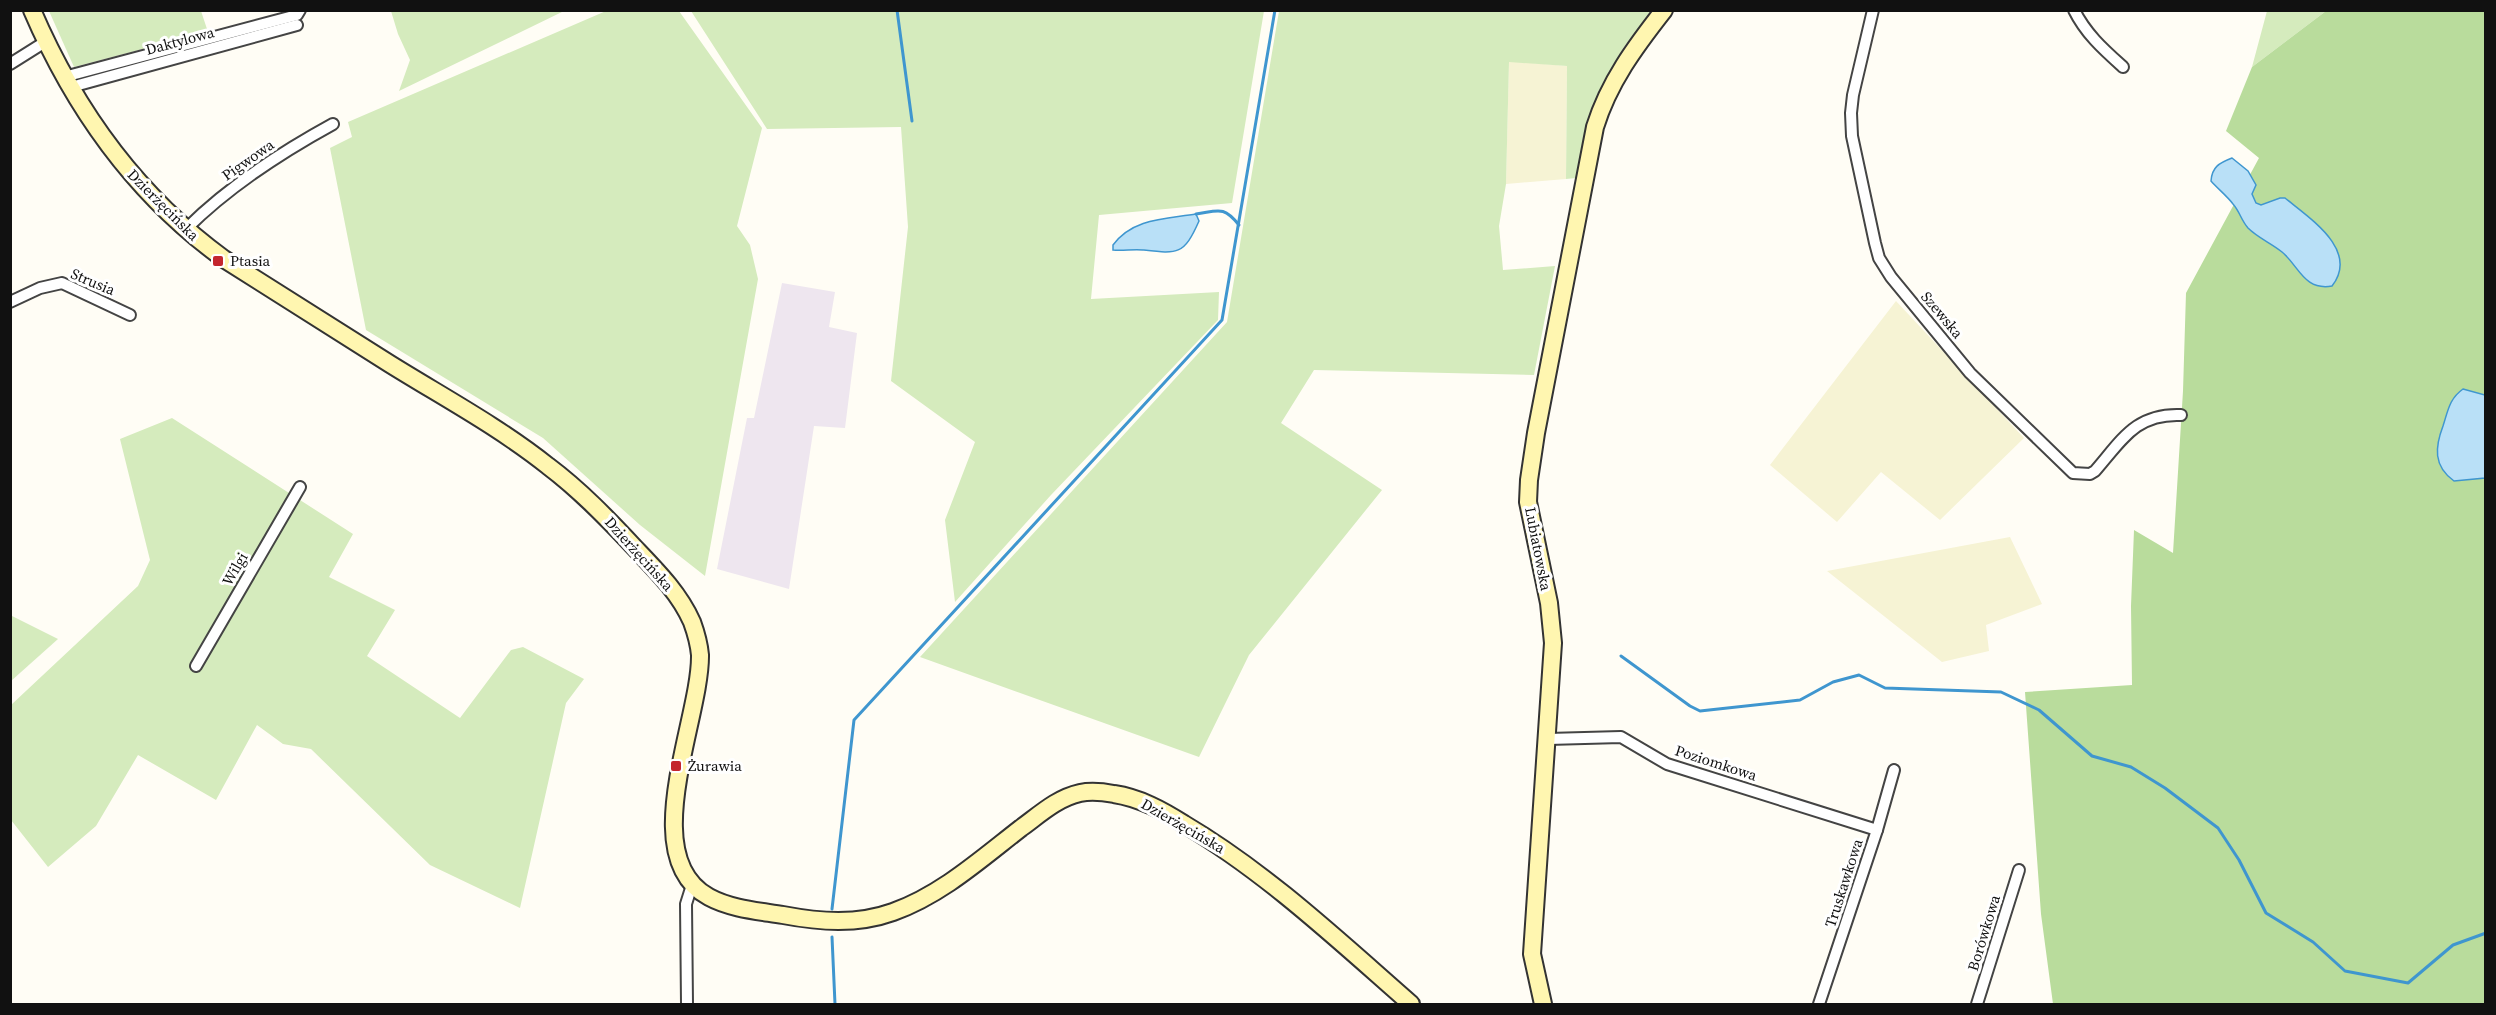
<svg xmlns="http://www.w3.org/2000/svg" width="2496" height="1015" viewBox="0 0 2496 1015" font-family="'Source Serif 4',serif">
<rect width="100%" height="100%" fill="#fffdf5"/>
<path fill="#eee6ef" d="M782,283L835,292L829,327L857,333L845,428L814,426L789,589L717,569L747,418H754Z"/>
<g fill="#f6f3d4">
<path d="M1509,61L1567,66L1566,179L1506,184Z"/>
<path d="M1896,301L2024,438L1940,520L1881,472L1837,522L1770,465Z"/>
<path d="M2010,537L2042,604L1986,625L1989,651L1942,662L1827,571Z"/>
</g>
<g fill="#d5ebbd">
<path d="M49,11H201L208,32L74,67Z"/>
<path d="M391,11V10L564,11L399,91L410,60L398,34Z"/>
<path d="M606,11H679L762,128L737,226L750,245L758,279L705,576L640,525L543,438L366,330L330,148L352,137L348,122Z"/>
<path d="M691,11H1264L1232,203L1099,215L1091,299L1219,292L1218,320L1051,495L955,602L945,520L975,442L891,381L908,227L901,127L767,129Z"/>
<path d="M1279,11H1653C1644,23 1633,34 1624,47C1599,85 1586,134 1576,178L1566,179L1567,66L1509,62L1506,184L1499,226L1503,270L1555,266L1534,375L1314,370L1281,423L1382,490L1249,655L1199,757L920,657L1227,322Z"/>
<path d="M2267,11V10L2326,11L2252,67Z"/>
<path d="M172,418L353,534L329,577L395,610L367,656L460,718L511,650L523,647L584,679L566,703L520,908L430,865L311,749L283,744L257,725L216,800L138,755L96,826L48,867L11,820V705L138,586L150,560L120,439Z"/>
<path d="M10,615L58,639L11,681H10Z"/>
</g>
<path fill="#b9dc9c" d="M2326,11H2485V1004H2053L2041,914L2025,692L2132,685L2131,606L2134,530L2173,553L2183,391L2186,293L2259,158L2226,131L2252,67Z"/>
<g fill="#b9e0f7" stroke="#3f96cf" stroke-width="1.5">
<path d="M2232,158L2248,171L2256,185L2252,194L2256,203L2261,205L2280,198H2285C2309,218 2360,250 2332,286C2304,291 2299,266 2282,252C2271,243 2258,238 2248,228C2241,220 2240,212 2233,204C2227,196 2218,189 2211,181C2212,167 2219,163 2232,158Z"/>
<path d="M1196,214L1199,221C1184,255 1178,254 1143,250C1133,249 1123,251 1113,250V245C1133,218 1166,219 1196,214Z"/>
<path d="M2463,389L2485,395V478L2454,481C2433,466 2435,447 2443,426C2448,411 2449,399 2463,389Z"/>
</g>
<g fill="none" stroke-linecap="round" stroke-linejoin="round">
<g stroke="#3f96cf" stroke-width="3">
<path d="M897,10L912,121"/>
<path d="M1196,214C1218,211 1223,205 1239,225"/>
<path d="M1621,656L1690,706L1700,711L1800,700L1833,682L1859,675L1885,688L2001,692L2039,710L2092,756L2131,767L2165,788L2218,828L2239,860L2266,913L2313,942L2345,971L2408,983L2453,945L2486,933"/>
<path d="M832,909L854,720L1222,320L1275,10"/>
<path d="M832,937L835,1004"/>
</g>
<defs>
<g id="street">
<path d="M1873,10L1853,95L1851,113L1852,136L1875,243L1879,258L1891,277L1970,373L2073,473L2090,474L2095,471C2122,440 2136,413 2181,415"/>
<path d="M2074,10C2086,34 2103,49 2123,67"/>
<path d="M10,64L45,42"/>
<path d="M64,77L297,15L300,10"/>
<path d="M71,87L297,25"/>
<path d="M186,229C229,186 280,153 333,124"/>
<path d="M10,302L40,288L62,283L130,315"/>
<path d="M196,666L300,487"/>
<path d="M1548,739L1621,737L1667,764L1877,830"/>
<path d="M687,1004L686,904L692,885"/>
<path d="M1819,1004L1877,830L1894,770"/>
<path d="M1977,1004L2019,870"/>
</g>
<g id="secondary">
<path d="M32,10C74,108 137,196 224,259C279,294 334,329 390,364C443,397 499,427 548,466C580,490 608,519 635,548C657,571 679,593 692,622C696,633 699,644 700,655C701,719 635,857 709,897C731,909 759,911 783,915C820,922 857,925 893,912C941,895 981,859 1021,828C1039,815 1057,798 1080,793C1090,791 1103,792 1114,794C1140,798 1162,810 1184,824C1267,873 1339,941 1411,1004"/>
<path d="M1543,1004L1532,954L1553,643L1549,603L1528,502L1529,480L1536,433L1595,127C1609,82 1635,47 1664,10"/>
</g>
</defs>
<use href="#street" stroke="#444" stroke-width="14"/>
<use href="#secondary" stroke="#333" stroke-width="20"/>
<use href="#street" stroke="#fff" stroke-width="10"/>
<use href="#secondary" stroke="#fff6b0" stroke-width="16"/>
</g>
<g fill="#c4262e" stroke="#fff" stroke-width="2">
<rect x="212" y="255" width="12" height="12" rx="3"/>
<rect x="670" y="760" width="12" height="12" rx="3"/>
</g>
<g text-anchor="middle" stroke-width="6" stroke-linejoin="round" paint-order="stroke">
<g font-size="15" fill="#111" stroke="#fff">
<text transform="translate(180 41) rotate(-15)" y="5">Daktylowa</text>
<text transform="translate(248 160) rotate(-35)" y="5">Pigwowa</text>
<text transform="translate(163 205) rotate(45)" y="5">Dzierżęcińska</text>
<text transform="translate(93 282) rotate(23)" y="5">Strusia</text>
<text transform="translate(1942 315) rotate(50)" y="5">Szewska</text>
<text transform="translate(1538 549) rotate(79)" y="5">Lubiatowska</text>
<text transform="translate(639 554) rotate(48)" y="5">Dzierżęcińska</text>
<text transform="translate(235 569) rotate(-60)" y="5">Wilgi</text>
<text transform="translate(1716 763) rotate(18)" y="5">Poziomkowa</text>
<text transform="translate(1183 826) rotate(30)" y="5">Dzierżęcińska</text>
<text transform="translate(1844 883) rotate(-72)" y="5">Truskawkowa</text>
<text transform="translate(1984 933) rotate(-73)" y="5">Borówkowa</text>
</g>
<g font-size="15" fill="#111" stroke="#fff" text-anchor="start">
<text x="230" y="266">Ptasia</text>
<text x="688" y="771">Żurawia</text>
</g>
</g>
<rect width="2496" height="1015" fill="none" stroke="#111111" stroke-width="24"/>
</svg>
